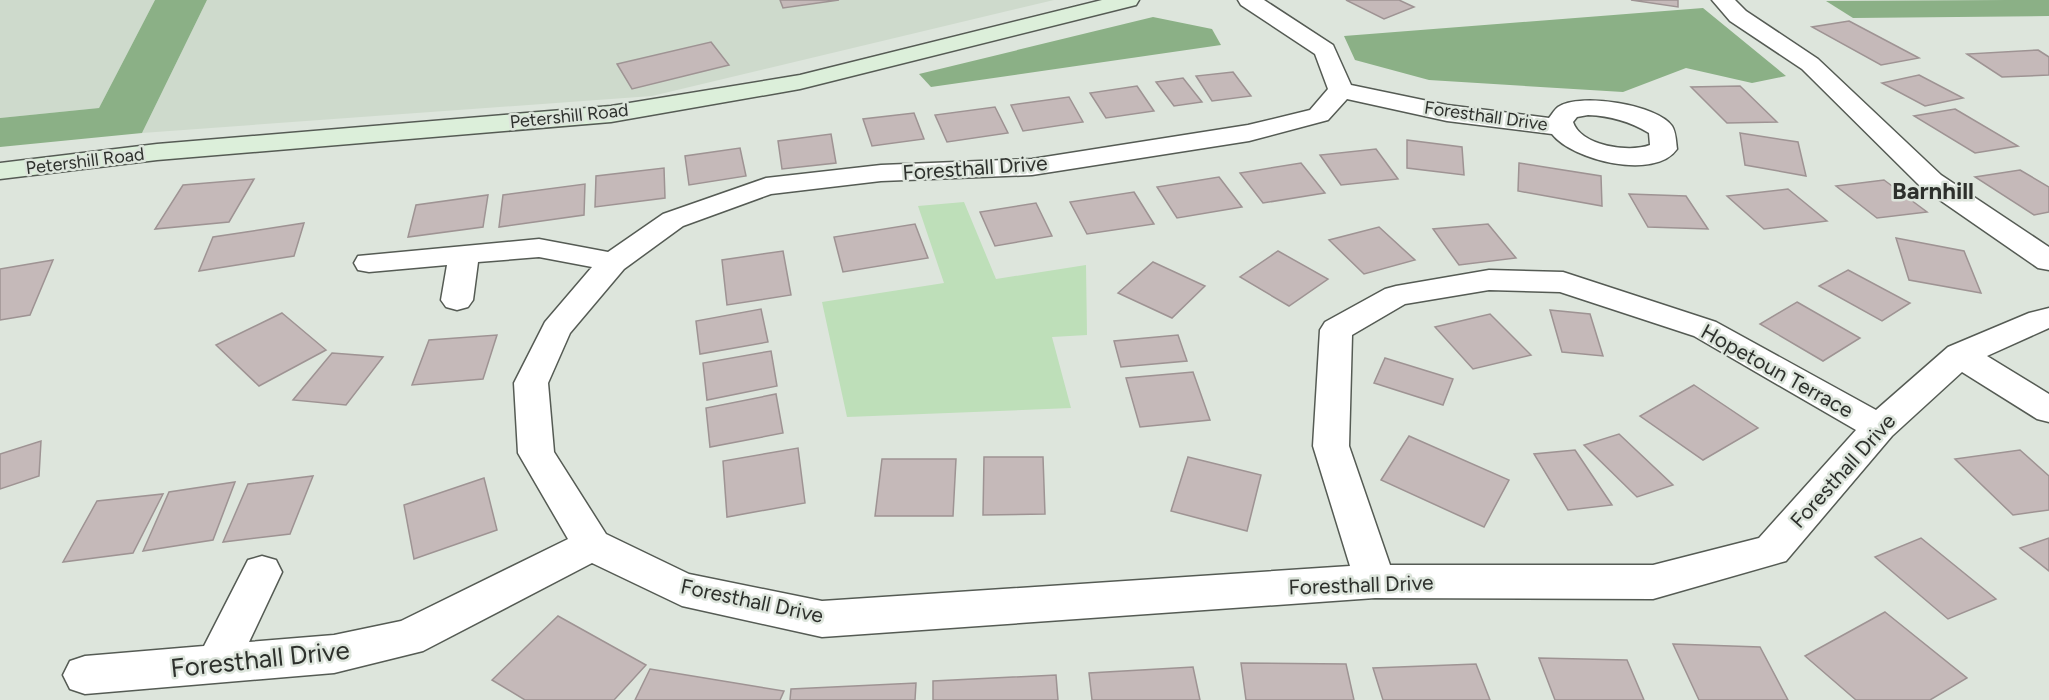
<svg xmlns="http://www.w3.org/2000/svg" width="2049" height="700" viewBox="0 0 2049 700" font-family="Figtree,sans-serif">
<rect width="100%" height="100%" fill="#dde5dc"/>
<g fill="#cedacc">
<path d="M0,0H155L99,108L0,118Z"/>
<path d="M207,0H1054L652,96L142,133Z"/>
</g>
<path fill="#bedfb9" d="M964,202L996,279L1086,265L1087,335L1052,337L1071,408L847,417L822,302L944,283L918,206Z"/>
<g fill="#8bb086">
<path d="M155,0H207L142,133L0,147V118L99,108Z"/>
<path d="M2006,0H2049V16L1853,18L1826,1Z"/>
<path d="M1703,8L1786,76L1752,83L1686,68L1623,92L1429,80L1355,60L1344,36Z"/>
<path d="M1153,17L1212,29L1221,45L931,87L919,74Z"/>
</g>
<g fill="#c5b9b9" stroke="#9e9393" stroke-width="1.5">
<path d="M780,0H839L783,8Z"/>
<path d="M1346,0H1399L1414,7L1384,19Z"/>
<path d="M1631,0H1678V7Z"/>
<path d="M1849,21L1919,58L1881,65L1812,27Z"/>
<path d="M711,42L729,65L632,89L617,64Z"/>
<path d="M2038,50L2049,57V75L2002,77L1967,54Z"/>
<path d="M1233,72L1251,96L1212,101L1196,76Z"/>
<path d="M1919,75L1963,98L1925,106L1882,83Z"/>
<path d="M1183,78L1202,102L1174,106L1156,82Z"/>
<path d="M1137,86L1154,111L1106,118L1090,93Z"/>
<path d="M1740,86L1777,122L1727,123L1691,87Z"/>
<path d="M1069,97L1083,122L1023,131L1011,105Z"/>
<path d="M995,107L1008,133L947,142L935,115Z"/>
<path d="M1955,109L2018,146L1975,153L1914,116Z"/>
<path d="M914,113L924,139L872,146L863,119Z"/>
<path d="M1740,133L1798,142L1806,176L1745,165Z"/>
<path d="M831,134L836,163L782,169L778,141Z"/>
<path d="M1407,140L1462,147L1464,175L1407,168Z"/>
<path d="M740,148L746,176L689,185L685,156Z"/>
<path d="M1376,149L1398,179L1341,185L1320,155Z"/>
<path d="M1301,163L1325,193L1263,203L1240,173Z"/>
<path d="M1519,163L1601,176L1602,206L1518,191Z"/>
<path d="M664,168L665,198L595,207L596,176Z"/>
<path d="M2020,170L2049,187V212L2034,215L1975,177Z"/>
<path d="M1219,177L1242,207L1177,218L1157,187Z"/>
<path d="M254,179L229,222L155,229L183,185Z"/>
<path d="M1884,180L1927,212L1877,218L1836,186Z"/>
<path d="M585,184L584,215L499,227L503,195Z"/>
<path d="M1788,189L1827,221L1764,229L1727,196Z"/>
<path d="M1134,192L1154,224L1087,234L1070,202Z"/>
<path d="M1629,194L1686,196L1708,229L1648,227Z"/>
<path d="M488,195L483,227L408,237L416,205Z"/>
<path d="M1036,203L1052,236L995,246L980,212Z"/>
<path d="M304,223L294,256L199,271L213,237Z"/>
<path d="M915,224L928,258L843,272L834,237Z"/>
<path d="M1488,224L1516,258L1459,265L1433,229Z"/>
<path d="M1379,227L1415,260L1364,274L1329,240Z"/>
<path d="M1896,238L1964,251L1981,293L1909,280Z"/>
<path d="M783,251L791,295L727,305L722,260Z"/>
<path d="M1278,251L1328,279L1289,306L1240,277Z"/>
<path d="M53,260L30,315L0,320V269Z"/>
<path d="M1153,262L1205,286L1172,318L1118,293Z"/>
<path d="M1848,270L1910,303L1882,321L1819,286Z"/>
<path d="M1797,302L1860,338L1823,361L1760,324Z"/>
<path d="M761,309L768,342L700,354L696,321Z"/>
<path d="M1550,310L1590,314L1603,356L1562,352Z"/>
<path d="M282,313L326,350L259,386L216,345Z"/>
<path d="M1490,314L1531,355L1473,369L1435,327Z"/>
<path d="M497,335L483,379L412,385L429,340Z"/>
<path d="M1178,335L1187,361L1121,367L1114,341Z"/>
<path d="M771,351L777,386L707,400L703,363Z"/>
<path d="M332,353L383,357L346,405L293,400Z"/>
<path d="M1385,358L1453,379L1443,405L1374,383Z"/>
<path d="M1193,372L1210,420L1140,427L1126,378Z"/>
<path d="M1694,385L1758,428L1703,460L1640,416Z"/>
<path d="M776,394L783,433L710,447L706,408Z"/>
<path d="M1619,434L1673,485L1637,497L1584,445Z"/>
<path d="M1409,436L1509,480L1484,527L1381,480Z"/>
<path d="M41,441L39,476L0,489V454Z"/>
<path d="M798,448L805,503L727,517L723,461Z"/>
<path d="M1575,450L1612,505L1568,510L1534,454Z"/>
<path d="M2020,450L2049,476V510L2013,515L1955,459Z"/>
<path d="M984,457H1043L1045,514L983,515Z"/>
<path d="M1188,457L1261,475L1247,531L1171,511Z"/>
<path d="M882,459H956L953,516H875Z"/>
<path d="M313,476L290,534L223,542L248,484Z"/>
<path d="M484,478L497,530L414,559L404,505Z"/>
<path d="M235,482L213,540L143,551L169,492Z"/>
<path d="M163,494L133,553L63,562L97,501Z"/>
<path d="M1921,538L1996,599L1948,619L1875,557Z"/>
<path d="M2049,538V571L2020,548Z"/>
<path d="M1885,612L1967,678L1930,700H1856L1805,656Z"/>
<path d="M558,616L646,665L614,700H525L492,680Z"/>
<path d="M1673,644L1760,647L1788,700H1699Z"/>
<path d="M1539,658L1627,660L1644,700H1555Z"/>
<path d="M1241,663L1346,664L1354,700H1246Z"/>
<path d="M1476,664L1490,700H1383L1373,668Z"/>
<path d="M1193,667L1200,700H1092L1089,673Z"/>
<path d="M650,669L784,691L780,700H635Z"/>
<path d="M1056,675L1058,700H933V681Z"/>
<path d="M916,683L915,700H790L791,689Z"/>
</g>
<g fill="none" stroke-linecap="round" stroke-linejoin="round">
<defs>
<g id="street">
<path d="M1238,0H1264L1333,45L1351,85L1447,105L1549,118C1552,114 1555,109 1558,107C1580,92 1658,105 1672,126C1676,132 1676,142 1677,149C1655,181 1572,160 1552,134L1447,121L1347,99L1328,120L1249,141L1032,175L881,181L771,194L683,226L624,269L570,333L548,383L554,452L606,534L689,574L822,601L1350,566L1313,446L1320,330L1325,322L1385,289L1396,286L1489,270L1563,272L1716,322L1876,410L1948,347L2029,313L2049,308V328L1987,356L2049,394V422L2037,419L1962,372L1892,436L1786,561L1653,599L1375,598L822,637L682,606L592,563L423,651L334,673L85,694L70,689L63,675L70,661L85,656L204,646L248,560L262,556L276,560L282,572L249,642L334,635L401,621L568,539L518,453L514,383L545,322L592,267L539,257L478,262L473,300L468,307L457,310L446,307L441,300L447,265L369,272L358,270L354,263L358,256L539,239L608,252L663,214L766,178L881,165L1032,159L1248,125L1310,110L1328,89L1315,54L1241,5ZM1588,115C1611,116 1629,121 1649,133L1650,145C1629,153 1581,146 1573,122L1577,117ZM1489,290L1560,292L1694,336L1856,430L1759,538L1653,565H1390L1349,446L1352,335L1405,304Z"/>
<path d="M1712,0H1735L1746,11L1818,59L1941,175L2049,247V270L2038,268L1921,187L1802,69L1730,21Z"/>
</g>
<path id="secondary" d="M1102,0H1139L1136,5L800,89L611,122L157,160L0,179V163L157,144L611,106L800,75Z"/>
</defs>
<use href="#street" stroke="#555b54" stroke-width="3"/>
<use href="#secondary" stroke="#555b54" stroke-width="3"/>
<use href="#street" fill="#fff" fill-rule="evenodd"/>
<use href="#secondary" fill="#dcefda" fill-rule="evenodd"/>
</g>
<g text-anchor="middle" stroke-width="5" stroke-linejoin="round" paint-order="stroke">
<g font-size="18" fill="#2d302c" stroke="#dde5dc">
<text transform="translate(569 116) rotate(-6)" y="6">Petershill Road</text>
<text transform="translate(1486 116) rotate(8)" y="6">Foresthall Drive</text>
<text transform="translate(85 161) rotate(-7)" y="6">Petershill Road</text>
</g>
<g font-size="21" fill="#2d302c" stroke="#dde5dc">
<text transform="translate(975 168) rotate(-4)" y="7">Foresthall Drive</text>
<text transform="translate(1777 371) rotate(29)" y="7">Hopetoun Terrace</text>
<text transform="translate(1843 471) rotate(-48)" y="7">Foresthall Drive</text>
<text transform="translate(1361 585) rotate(-2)" y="7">Foresthall Drive</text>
<text transform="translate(752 601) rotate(12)" y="7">Foresthall Drive</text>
</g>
<g font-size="24" font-weight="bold" fill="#2d302c" stroke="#dde5dc">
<text x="1933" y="199">Barnhill</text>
</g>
<g font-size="26" fill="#2d302c" stroke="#dde5dc">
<text transform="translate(260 659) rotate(-6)" y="9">Foresthall Drive</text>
</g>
</g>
</svg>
